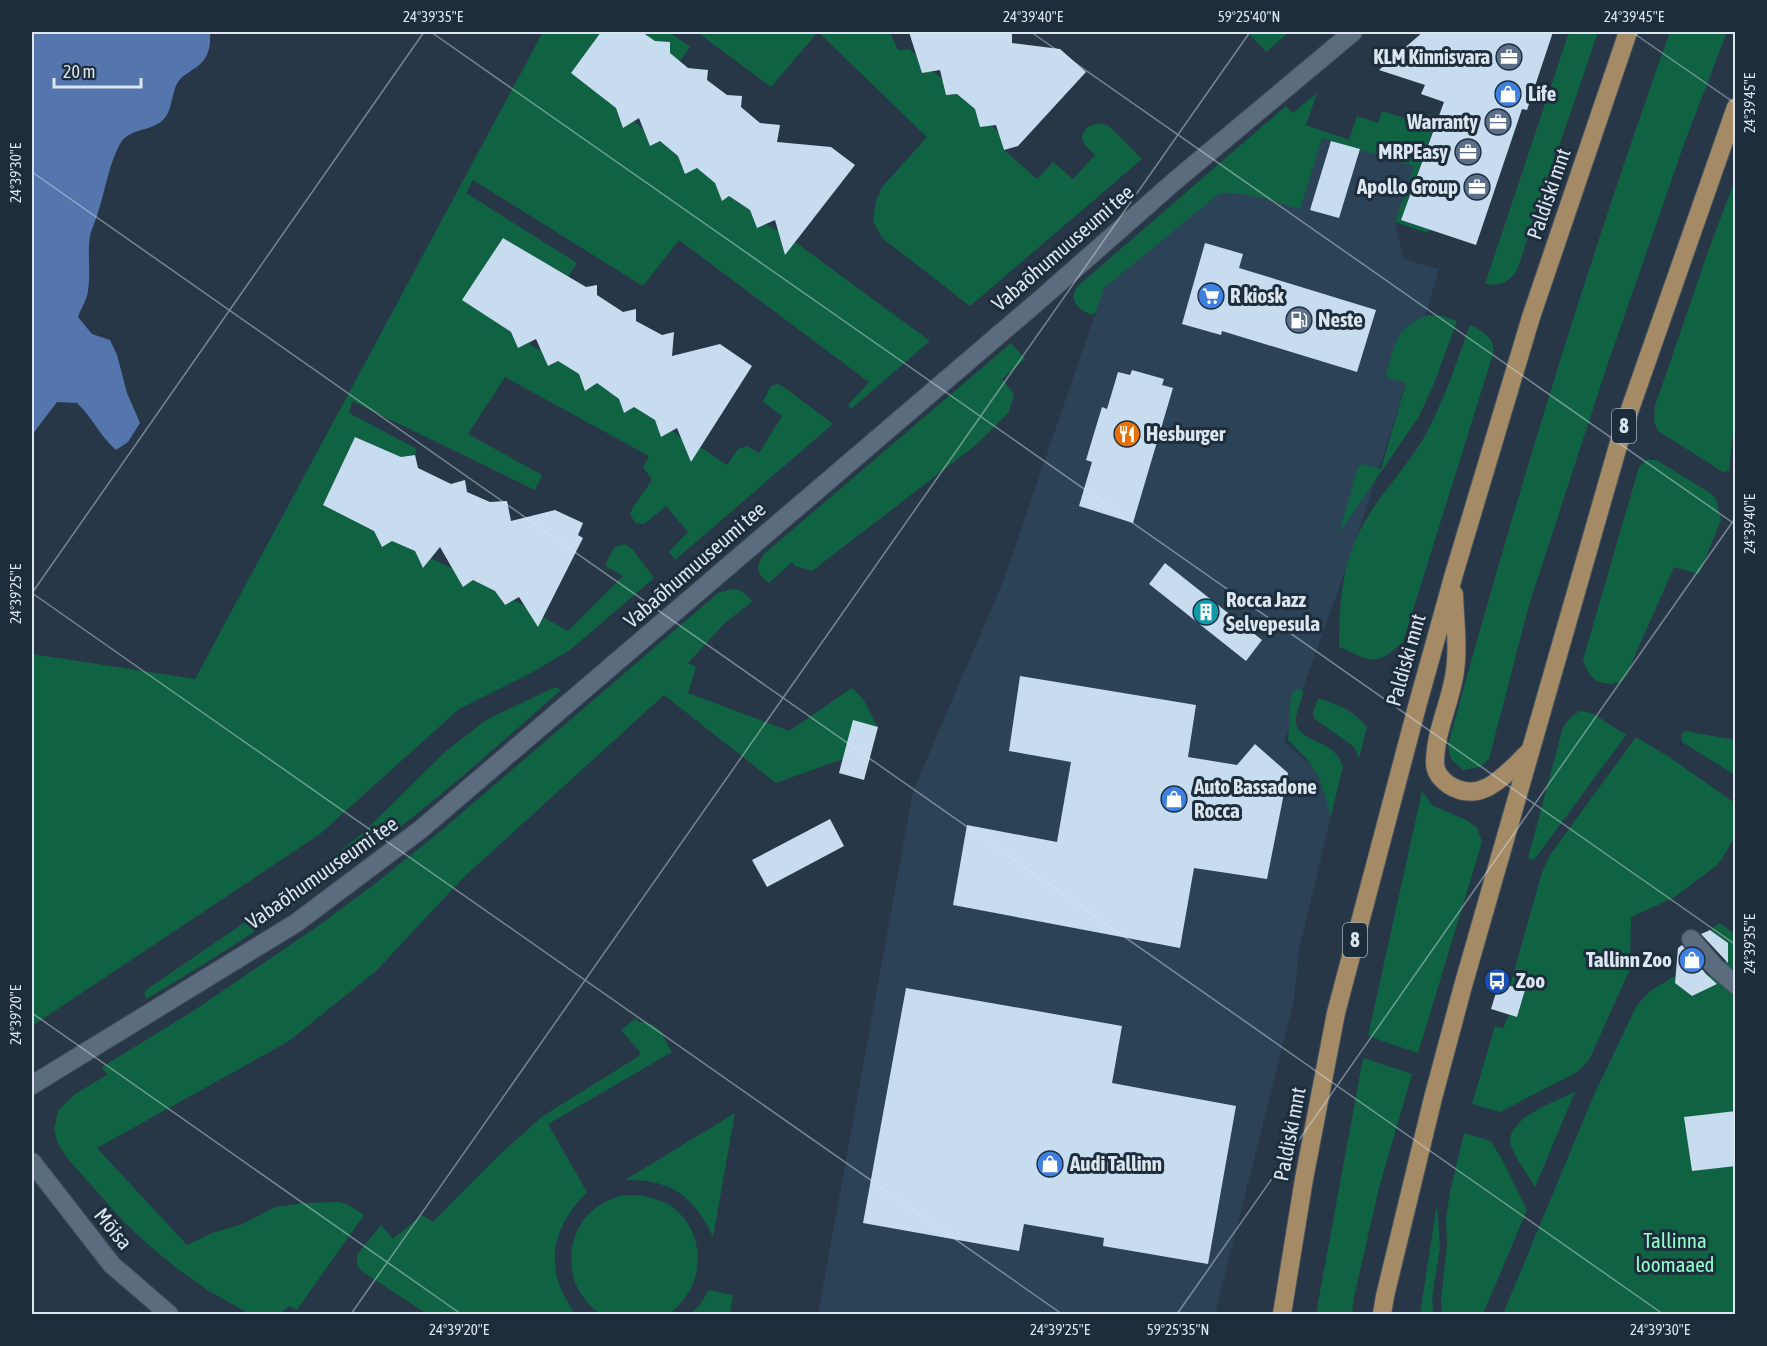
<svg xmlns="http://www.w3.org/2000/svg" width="1767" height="1346" viewBox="0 0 1767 1346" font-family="'Asap Condensed',sans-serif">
<rect width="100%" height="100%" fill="#273747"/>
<path fill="#2c4256" d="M1292,129L1415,166L1395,222L1404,259L1439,269L1392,428L1355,543L1284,742L1336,786L1331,816L1299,950L1294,1000L1215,1314H818L913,791L1003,582L1104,288Z"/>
<g fill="#106342">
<path d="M543,32H601L571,73L616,108L623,127L634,121L644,130L650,146L660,141L678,156L685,173L697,168L715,183L722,201L729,196L750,210L757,228L766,224L778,231L783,249L795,242L930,341L851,409L848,405L869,382L679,240L643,286L473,180L466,193L577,263L568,277L503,238L463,300L511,332L518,348L528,343L541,351L548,366L558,361L579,374L585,390L597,383L619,399L624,413L634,407L655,420L661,436L672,430L682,439L687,453L700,447L727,465L738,449L747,446L759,453L782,416L763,402L771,386L778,384L785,388L833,424L675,560L669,552L688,532L666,506L644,524L636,523L630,515L633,507L652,480L643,467L649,456L505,377L468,434L542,475L535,490L352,401L349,413L417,449L415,455L401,457L355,437L323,505L374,531L381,546L392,541L415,551L423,568L431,558L453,569L463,587L473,580L495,591L504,605L514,600L526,607L535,621L543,617L568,631L623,576L605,566L614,547L625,544L633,550L654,578L570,650L531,673L459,709L320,834L32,1026V654L195,679Z"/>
<path d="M643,32H669L690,47L680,61L670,53V42L655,41Z"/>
<path d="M697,32H890L898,50L909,49L917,55L922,73L932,71L942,78L946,95L957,94L975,109L980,127L991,125L999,133L1004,150L1037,179L1053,162L1073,179L1095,155L1084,144L1082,136L1087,127L1099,123L1109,126L1142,159L970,306L882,238L873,221L876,201L882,187L927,137L818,32L771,87Z"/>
<path d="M1248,32H1289L1266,52Z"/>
<path d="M1569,32H1598L1517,270C1509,283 1499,286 1485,284Z"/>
<path d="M1670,32H1727L1684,144L1606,369L1529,605L1489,759L1480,767L1463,770L1451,759L1448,745C1514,504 1586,266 1670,32Z"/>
<path d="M1317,93L1306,125L1349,140L1357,116L1378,123L1382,111L1424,124L1428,114L1437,117V119L1401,220L1431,230L1427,233L1395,222L1414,166L1322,138L1300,209C1274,202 1247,191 1220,193L1104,288L1096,312L1092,315C1077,310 1067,299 1079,285L1286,106L1293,113Z"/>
<path d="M1735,180L1736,403L1729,471L1723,472L1658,431L1654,421L1655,406L1709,249Z"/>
<path d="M1428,315L1442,316L1457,321L1433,386L1418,418L1339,533L1358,467L1363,464L1381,469L1406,383L1389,378L1386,375C1395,344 1395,328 1428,315Z"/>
<path d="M1470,325C1484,332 1495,337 1493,354L1403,642C1375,668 1372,661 1339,647C1340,601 1341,564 1364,523C1382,491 1410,464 1427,432C1445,398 1457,361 1470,325Z"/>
<path d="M1011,343L1025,359L1002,379L1014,394L1009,412L977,444L812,571L795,566L792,562L769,583C756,572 755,568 764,554Z"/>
<path d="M1646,460H1656L1712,494L1716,500L1721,520L1699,574L1674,567L1628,671L1621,682C1600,687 1589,680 1583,660L1639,467Z"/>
<path d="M732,589L740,590L753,601L726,622L688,663L696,667L688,693L789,731L852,688L863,699L878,727L853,721L843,759L776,783L664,695L463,878L376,971L289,1041L97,1148L187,1245L212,1233L243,1224L275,1207L305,1203L339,1202L347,1204L364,1215L297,1310L289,1306L280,1314H250L209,1291L179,1270L152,1248L124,1222L68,1159L58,1144L54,1130L58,1111L75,1094L107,1075L102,1067L190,1013L318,926L376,883L442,830L718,593Z"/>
<path d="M553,688H558L561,690C514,731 468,773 419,812C333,881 241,943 146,999L144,994L146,990L296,887L364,832L445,752L486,720Z"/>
<path d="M1296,689L1303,690C1303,702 1292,716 1297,727C1305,743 1334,740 1343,766L1331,816L1319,777L1306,758L1288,740L1291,695Z"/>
<path d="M1318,698C1341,706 1351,709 1367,727L1359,758L1354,747L1314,718L1313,713Z"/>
<path d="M1580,711L1592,713L1626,735L1534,860L1528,858L1563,727L1571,717Z"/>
<path d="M1685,731L1735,740V775L1682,742L1681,735Z"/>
<path d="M1636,737L1669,757L1735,803V836L1722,859L1716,866L1673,898L1631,917L1630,969L1589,1060L1577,1072L1500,1112L1472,1104L1495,1026L1503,1028L1509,1015L1517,1017L1525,990L1510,986L1542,872L1550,855Z"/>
<path d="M1422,791L1432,805L1468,821L1477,828L1482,842L1418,1053L1368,1036Z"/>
<path d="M1720,923L1736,935L1735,1314H1503L1593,1097L1637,1005L1650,991L1675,976V983L1692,996L1698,993L1715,967L1728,960V943L1710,930Z"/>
<path d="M636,1018L639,1022C660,1023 663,1036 672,1052L548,1124L587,1192C566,1213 550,1241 556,1272C558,1287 567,1301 575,1314H427L360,1270L357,1264V1255L381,1225L393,1239L422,1215L433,1222L498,1156L543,1116L639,1056L640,1052L621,1030Z"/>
<path d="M1363,1058L1412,1074L1379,1188L1354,1297L1352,1314H1316Z"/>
<path d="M1575,1092L1535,1187C1528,1175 1516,1159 1511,1146C1503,1119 1557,1101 1575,1092Z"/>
<path d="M735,1113L713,1237C694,1196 671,1179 625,1180Z"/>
<path d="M1464,1133L1491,1141L1505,1165L1527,1210L1483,1314H1442L1441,1301L1447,1245L1446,1218L1450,1192Z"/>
<path d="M637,1195C650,1197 664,1200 675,1209C699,1229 705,1265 689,1292C684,1299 676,1311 667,1314C661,1317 650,1314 644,1314C635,1314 609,1317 602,1314C591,1310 577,1290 574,1280C565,1244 579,1211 614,1198C621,1195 629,1195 637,1195Z"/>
<path d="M1437,1203L1440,1248L1432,1298L1434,1314H1420Z"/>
<path d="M709,1290L733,1295L730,1314H690L699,1306Z"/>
</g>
<path fill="#5476ad" d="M32,32H210C211,49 208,61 192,70C187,74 182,76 178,82C171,93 173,110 163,120C150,132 129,128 120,144C109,164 106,187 99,209C97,218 92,227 90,236C87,254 91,273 88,291C87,300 81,308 78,317L92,334L110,340L117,355L127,393L140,423L128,442L116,450C100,436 92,417 77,403L57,402L32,435Z"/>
<g fill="#c8dcf0">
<path d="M601,32H642L655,41L670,42V53L688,68L708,70L707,80L727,95L742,96L741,107L760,123L780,125L777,142L831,147L855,165L785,255L775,220L757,228L750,210L729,196L722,201L715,183L697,168L685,174L678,156L660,141L650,146L639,118L623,128L616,108L571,73Z"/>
<path d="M909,32H1012V43L1060,49L1086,72L1018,146L1004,150L996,125L980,127L975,109L957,94L946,95L940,70L922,73Z"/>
<path d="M1423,32H1553L1527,110L1522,109L1476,245L1401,220L1444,102L1421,94L1425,85L1379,70Z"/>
<path d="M1331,141L1360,149L1339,218L1310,210Z"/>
<path d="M503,238L586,287L597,285V295L623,312L636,309V321L662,335L674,332L672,356L720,344L752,366L691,462L677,428L661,437L655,420L634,407L624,413L619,399L597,383L585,391L579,374L558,361L548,366L536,339L518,348L511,332L462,300Z"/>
<path d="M1205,243L1243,254L1239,268L1376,310L1357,372L1222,331L1221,335L1182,324Z"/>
<path d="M1132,370L1164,379L1162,385L1173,388L1133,523L1079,506L1092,462L1086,460L1102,407L1107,409L1118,372L1130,375Z"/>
<path d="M355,437L401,457L415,455L418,468L451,484L465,480L467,492L490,502L507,501L511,521L555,510L583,523L578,535L583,538L538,627L519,597L505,605L495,591L473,580L463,587L440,547L423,568L415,551L392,541L382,547L374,531L323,505Z"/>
<path d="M1165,563L1262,640L1246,661L1149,584Z"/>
<path d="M1020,676L1196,705L1188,757L1237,765L1255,744L1288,773L1267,879L1194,868L1180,948L953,905L967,825L1057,842L1071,762L1009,751Z"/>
<path d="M853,720L878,727L864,780L839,773Z"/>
<path d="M830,819L844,846L767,887L752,860Z"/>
<path d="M1710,930L1728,943V963L1701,934Z"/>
<path d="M1682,945L1706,974L1717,984L1692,996L1675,983L1678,948Z"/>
<path d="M1499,983L1525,990L1517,1017L1491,1009Z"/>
<path d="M906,988L1122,1026L1112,1083L1236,1106L1208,1264L1103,1246L1104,1238L1024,1224L1019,1251L863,1223Z"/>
<path d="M1736,1111V1166L1692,1171L1684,1117Z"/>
</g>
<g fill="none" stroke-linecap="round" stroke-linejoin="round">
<defs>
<g id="minor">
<path d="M1691,939L1715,967L1736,985"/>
<path d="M32,1085L296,923L420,830L1043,297L1176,180L1353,32"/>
<path d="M32,1162L112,1265L169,1314"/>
</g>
<g id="major">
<path d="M1454,594C1455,621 1459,651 1454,677C1449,706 1435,733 1435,763C1435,772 1442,780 1449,785C1483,806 1507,772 1530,751"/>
<path d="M1282,1314L1304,1179L1336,1013L1418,703L1454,574L1531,317L1628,32"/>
<path d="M1382,1314L1385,1296L1433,1098L1463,986L1622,432L1736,107"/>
</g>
</defs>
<use href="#minor" stroke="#44525f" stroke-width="20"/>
<use href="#major" stroke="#44525f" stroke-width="20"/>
<use href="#minor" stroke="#5b6c7e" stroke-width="18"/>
<use href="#major" stroke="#a48b65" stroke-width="18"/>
</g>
<path fill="none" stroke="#dce6f0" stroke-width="1.5" stroke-opacity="0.45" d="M431,32L1736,945M1031,32L1736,525M1632,32L1736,104M32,172L1663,1314M32,593L1062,1314M32,593L424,32M32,1013L461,1314M351,1314L1250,32M1177,1314L1736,517"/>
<defs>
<symbol id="office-disc" viewBox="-11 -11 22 22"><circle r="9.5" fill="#5c6f8a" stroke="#1d2d3c"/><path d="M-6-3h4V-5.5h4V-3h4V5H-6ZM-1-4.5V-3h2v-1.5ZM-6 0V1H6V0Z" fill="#fff"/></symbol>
<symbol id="shop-disc" viewBox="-11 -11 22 22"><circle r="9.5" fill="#3f7fe0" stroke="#1d2d3c"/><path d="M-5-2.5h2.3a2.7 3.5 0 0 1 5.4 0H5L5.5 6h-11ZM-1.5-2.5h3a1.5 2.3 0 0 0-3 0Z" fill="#fff"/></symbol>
<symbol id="supermarket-disc" viewBox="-11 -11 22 22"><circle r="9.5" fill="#3f7fe0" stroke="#1d2d3c"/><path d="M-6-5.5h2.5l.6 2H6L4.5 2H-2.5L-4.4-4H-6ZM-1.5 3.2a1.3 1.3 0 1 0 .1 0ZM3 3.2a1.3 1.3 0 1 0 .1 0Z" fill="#fff"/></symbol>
<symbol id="fuel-disc" viewBox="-11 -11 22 22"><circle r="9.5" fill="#5c6f8a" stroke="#1d2d3c"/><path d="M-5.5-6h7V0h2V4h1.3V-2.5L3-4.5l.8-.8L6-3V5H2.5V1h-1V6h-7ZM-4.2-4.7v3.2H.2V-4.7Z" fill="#fff"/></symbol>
<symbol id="restaurant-disc" viewBox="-11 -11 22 22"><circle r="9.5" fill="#e8710a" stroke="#1d2d3c"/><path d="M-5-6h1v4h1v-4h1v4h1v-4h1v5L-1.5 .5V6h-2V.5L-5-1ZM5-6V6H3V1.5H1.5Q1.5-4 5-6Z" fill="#fff"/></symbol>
<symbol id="building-disc" viewBox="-11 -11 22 22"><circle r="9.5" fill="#0f9aa8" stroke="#1d2d3c"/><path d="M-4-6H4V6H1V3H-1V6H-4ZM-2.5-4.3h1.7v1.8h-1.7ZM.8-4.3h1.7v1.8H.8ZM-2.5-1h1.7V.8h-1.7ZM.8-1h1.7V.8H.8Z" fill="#fff"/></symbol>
<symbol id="bus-disc" viewBox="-11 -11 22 22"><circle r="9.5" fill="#1a4fb4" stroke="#1d2d3c"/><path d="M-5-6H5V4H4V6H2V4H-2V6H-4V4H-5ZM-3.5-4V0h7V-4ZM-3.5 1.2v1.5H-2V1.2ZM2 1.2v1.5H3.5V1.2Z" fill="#fff"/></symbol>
</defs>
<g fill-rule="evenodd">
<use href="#office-disc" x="1494" y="42" width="30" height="30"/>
<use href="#shop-disc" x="1493" y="79" width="30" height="30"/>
<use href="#office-disc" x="1483" y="107" width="30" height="30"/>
<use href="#office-disc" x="1453" y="137" width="30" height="30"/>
<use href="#office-disc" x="1462" y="172" width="30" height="30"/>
<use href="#supermarket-disc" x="1196" y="281" width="30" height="30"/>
<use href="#fuel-disc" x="1284" y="305" width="30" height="30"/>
<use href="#restaurant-disc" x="1112" y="419" width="30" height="30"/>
<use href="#building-disc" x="1191" y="597" width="30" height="30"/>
<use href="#shop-disc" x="1159" y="784" width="30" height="30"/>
<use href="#shop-disc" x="1677" y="945" width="30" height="30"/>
<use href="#bus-disc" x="1482" y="966" width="30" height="30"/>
<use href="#shop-disc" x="1035" y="1149" width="30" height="30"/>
</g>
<g text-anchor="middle" stroke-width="6" stroke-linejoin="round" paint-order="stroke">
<g fill="#1d2d3c" stroke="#a3aeba" stroke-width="1.5">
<rect x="1612" y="409" width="24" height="34" rx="4.5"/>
<rect x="1343" y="923" width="24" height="34" rx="4.5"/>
</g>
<g font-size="20" font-weight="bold" fill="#dce6f0">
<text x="1624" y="433">8</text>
<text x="1355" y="947">8</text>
</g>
<g font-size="21" font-weight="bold" fill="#dce6f0" stroke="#1d2d3c" text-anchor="start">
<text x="1490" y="64" text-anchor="end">KLM Kinnisvara</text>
<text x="1528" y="101">Life</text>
<text x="1478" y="129" text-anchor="end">Warranty</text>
<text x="1448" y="159" text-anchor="end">MRPEasy</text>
<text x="1458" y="194" text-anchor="end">Apollo Group</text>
<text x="1230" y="303">R kiosk</text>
<text x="1318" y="327">Neste</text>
<text x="1146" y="441">Hesburger</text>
<text x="1226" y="607">Rocca Jazz<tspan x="1226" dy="24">Selvepesula</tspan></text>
<text x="1194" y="794">Auto Bassadone<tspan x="1194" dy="24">Rocca</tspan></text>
<text x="1672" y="967" text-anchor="end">Tallinn Zoo</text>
<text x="1516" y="988">Zoo</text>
<text x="1070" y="1171">Audi Tallinn</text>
</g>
<g font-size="21" fill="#dce6f0" stroke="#1d2d3c">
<text transform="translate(1549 194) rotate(-71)" y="7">Paldiski mnt</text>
<text transform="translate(1063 248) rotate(-41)" y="7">Vabaõhumuuseumi tee</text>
<text transform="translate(695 565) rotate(-41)" y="7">Vabaõhumuuseumi tee</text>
<text transform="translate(1406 660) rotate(-74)" y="7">Paldiski mnt</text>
<text transform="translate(322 873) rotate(-35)" y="7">Vabaõhumuuseumi tee</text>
<text transform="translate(1290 1134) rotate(-79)" y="7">Paldiski mnt</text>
<text transform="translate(113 1229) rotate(51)" y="7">Mõisa</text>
</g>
<g font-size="21" fill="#94fec9" stroke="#1d2d3c">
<text x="1675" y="1248">Tallinna<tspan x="1675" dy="24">loomaaed</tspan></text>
</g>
</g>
<rect width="1767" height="1346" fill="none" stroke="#1d2d3c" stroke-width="66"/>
<path d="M54 78v9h87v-9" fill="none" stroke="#dce6f0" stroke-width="3"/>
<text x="63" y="78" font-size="18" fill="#dce6f0" stroke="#1d2d3c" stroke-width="4.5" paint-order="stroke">20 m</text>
<rect x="33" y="33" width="1701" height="1280" fill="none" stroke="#dce6f0" stroke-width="2"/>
<g font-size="15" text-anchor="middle" fill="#dce6f0">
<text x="433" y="22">24°39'35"E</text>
<text x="1033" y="22">24°39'40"E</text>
<text x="1249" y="22">59°25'40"N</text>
<text x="1634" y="22">24°39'45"E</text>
<text transform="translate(1750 103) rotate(-90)" y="5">24°39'45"E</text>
<text transform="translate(16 173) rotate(-90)" y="5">24°39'30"E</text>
<text transform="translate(1750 524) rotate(-90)" y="5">24°39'40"E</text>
<text transform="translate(16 594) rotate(-90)" y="5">24°39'25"E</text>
<text transform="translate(1750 944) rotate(-90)" y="5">24°39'35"E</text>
<text transform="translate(16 1015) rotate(-90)" y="5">24°39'20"E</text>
<text x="459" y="1335">24°39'20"E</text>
<text x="1060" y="1335">24°39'25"E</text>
<text x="1178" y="1335">59°25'35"N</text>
<text x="1660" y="1335">24°39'30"E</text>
</g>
</svg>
